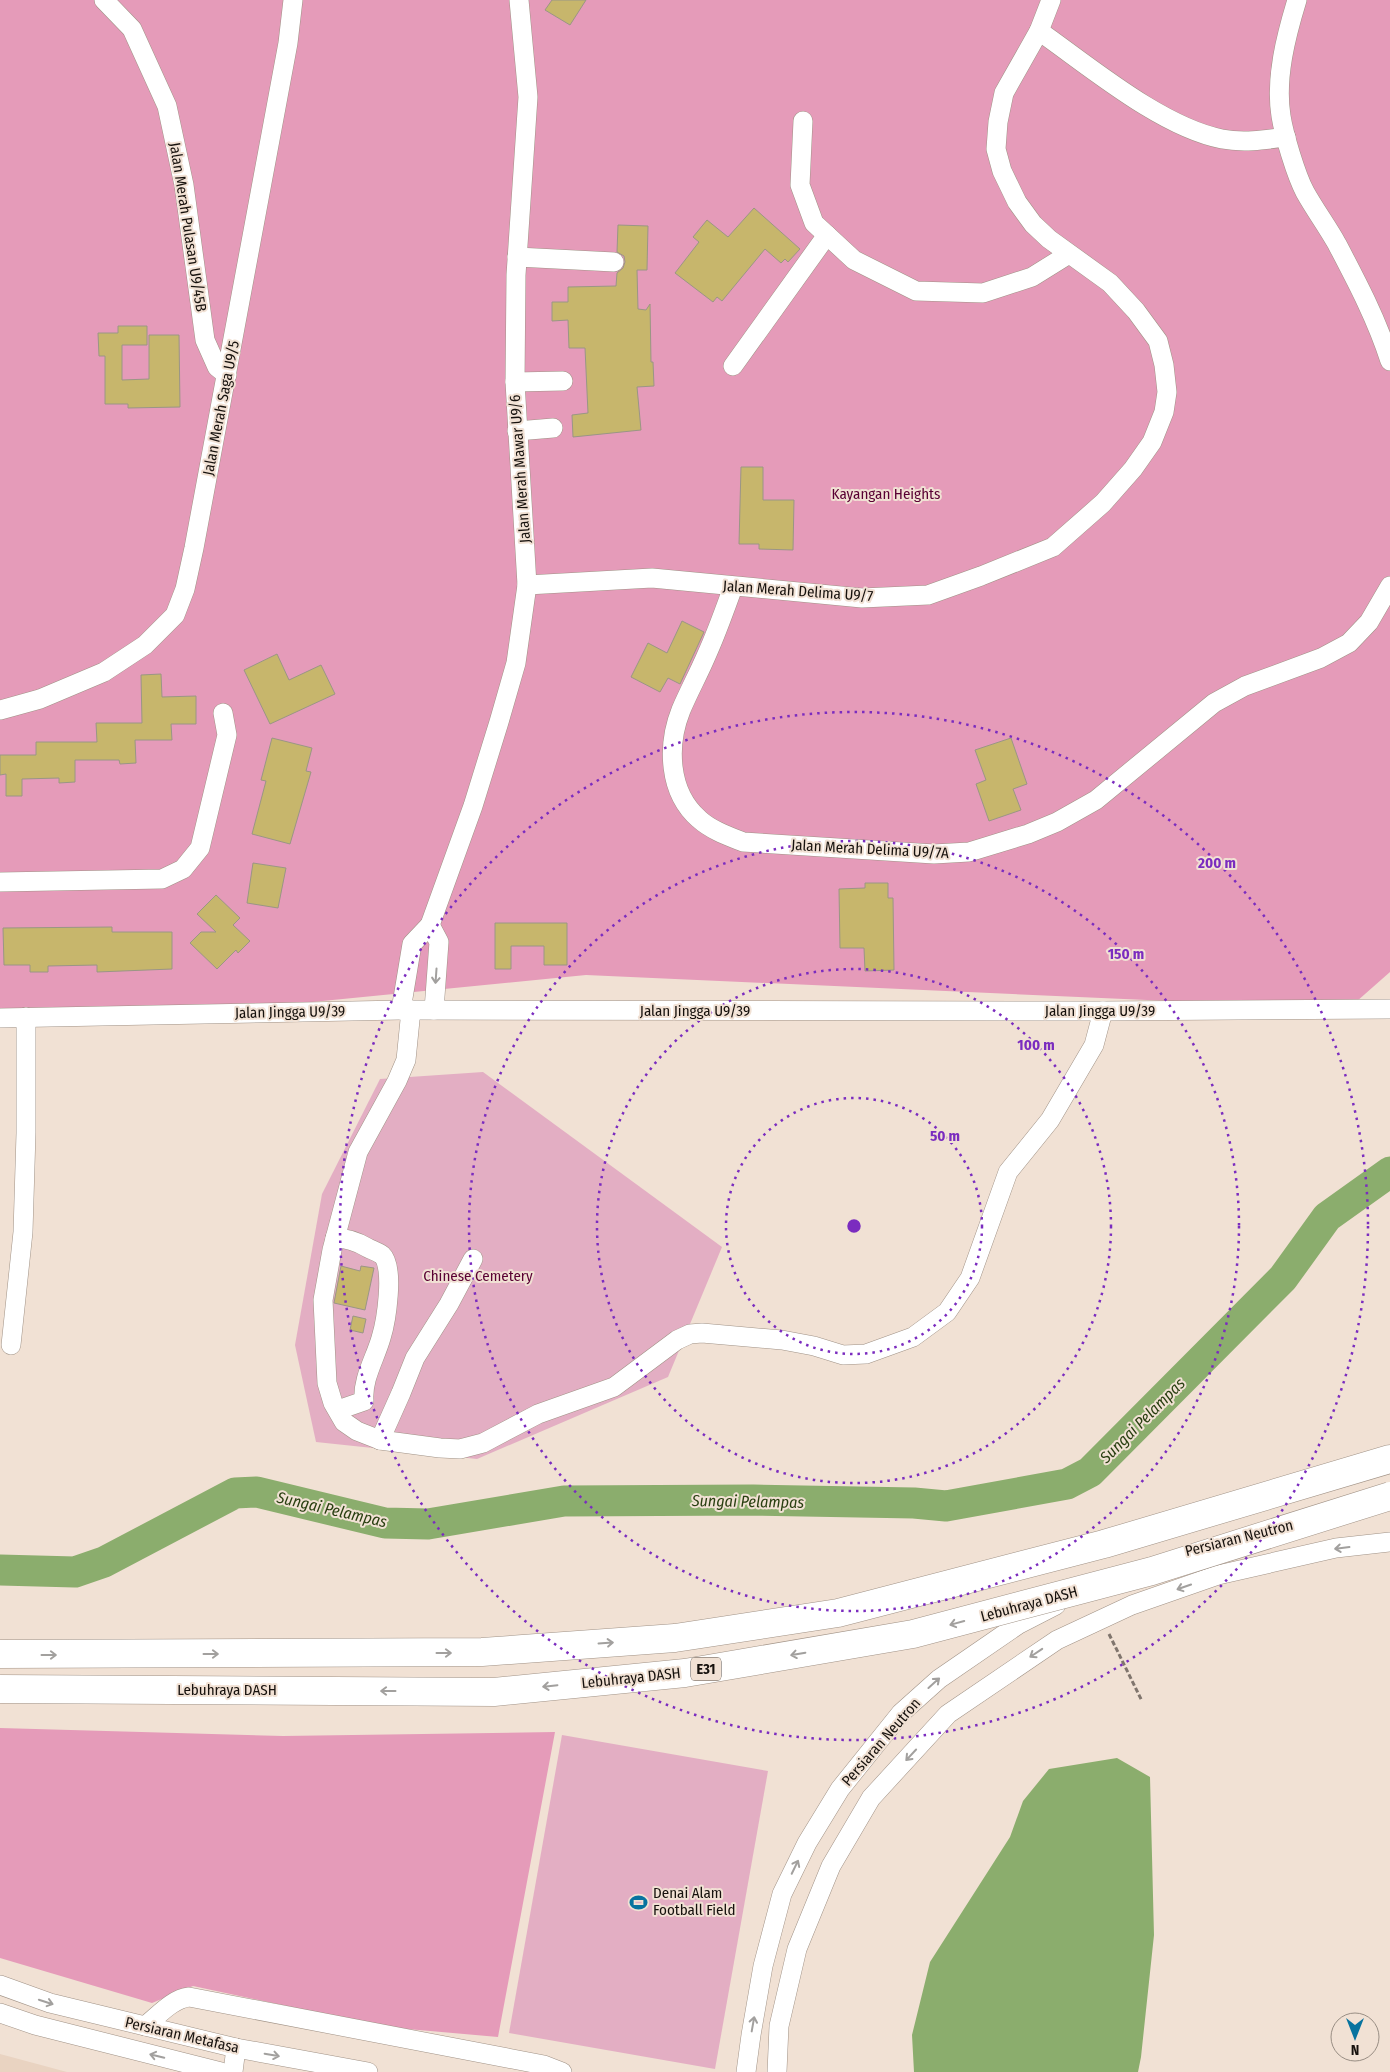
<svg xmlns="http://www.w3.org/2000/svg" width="1390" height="2072" viewBox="0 0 1390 2072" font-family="'Fira Sans Condensed',sans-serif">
<rect width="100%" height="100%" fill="#f1e1d4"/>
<path fill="#e9d3c1" d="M0,2054L67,2072H0Z"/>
<g fill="#e3aec3">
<path d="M483,1072L722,1247L668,1377L477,1459L316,1442L295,1345L322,1194L380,1079Z"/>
<path d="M562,1735L768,1771L715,2069L509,2033Z"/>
</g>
<g fill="#e59bb9">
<path d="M0,0H1390V972L1348,1009L586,975L191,1014L0,1016Z"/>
<path d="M0,1728L283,1736L555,1732L498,2037L385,2027L193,1986L152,2003L0,1958Z"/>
</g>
<path fill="#8bad6d" d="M1117,1758L1150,1777L1154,1935L1141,2057L1138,2072H914L912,2035L930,1962L1010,1837L1023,1801L1049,1769Z"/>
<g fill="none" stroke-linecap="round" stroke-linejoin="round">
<path stroke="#8bad6d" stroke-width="31" d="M0,1570L75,1572L104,1562L235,1493L257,1492L385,1523L428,1524L564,1501L753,1500L914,1503L946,1506L1067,1484L1090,1472L1283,1278L1327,1217L1390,1172"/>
</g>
<g fill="#c7b66c" stroke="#9a9685">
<path d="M552,0H586L570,25L545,10Z"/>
<path d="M754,208L800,249L788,262L785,259L781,263L765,249L722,301L717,297L713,302L675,273L699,242L693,237L707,220L728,237Z"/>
<path d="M618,225L648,226L647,270H637L638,309L646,310L650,304L651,362H653L654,386L637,387L641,430L573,437L572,415L588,413L585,348H569L568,320L552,321V302H568V287L616,286L617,273L623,268L625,262L624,256L617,252Z"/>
<path d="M118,326H147V345H122V380L149,379V335H179L180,407L128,408V404H105V356H99L98,333H118Z"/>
<path d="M741,467H763V500H794L793,550L759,549V544H739Z"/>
<path d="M682,621L704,632L680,684L668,678L660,692L631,677L648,643L667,653Z"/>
<path d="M277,654L289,680L321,665L335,694L270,724L244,670Z"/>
<path d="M161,674L162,697L196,696V724H171L172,740H135L136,763L120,764L119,760H75V782L59,783V778L22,779V796H6V774L0,775V755H36V742H97L96,723H142L141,675Z"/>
<path d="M272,738L312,748L306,771L311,772L290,844L252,834L266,781L261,780Z"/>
<path d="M1011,738L1027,784L1013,789L1021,810L989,821L976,784L986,780L975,750Z"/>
<path d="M253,863L286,868L278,908L247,903Z"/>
<path d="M865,883H888V898H893L894,970L865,971L864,948H840L839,889L865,888Z"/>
<path d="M216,895L240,918L233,925L250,941L238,953L236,950L217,969L190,943L201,932H216L197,914Z"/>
<path d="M495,923H567V965H544V946H511V969H495Z"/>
<path d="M112,927V932H172V969L97,972V965L48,966V972H30V965H4L3,928Z"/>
<path d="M341,1266L360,1271L361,1266L374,1268L365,1310L334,1303Z"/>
<path d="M353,1316L366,1319L363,1333L350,1330Z"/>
</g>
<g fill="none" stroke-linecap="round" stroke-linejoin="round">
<defs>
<g id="minor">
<path d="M104,0L132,29L167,106L184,185L205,340L217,367L227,375"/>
<path d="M1297,0C1286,36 1275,78 1281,116C1284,135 1296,175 1305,192C1315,210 1327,226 1337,244C1357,282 1377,320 1390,361"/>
<path d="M1039,31C1089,66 1161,127 1222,139C1243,143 1264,140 1286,137"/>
<path d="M803,121L800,185L814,223L854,260L916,291L983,293L1032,277L1069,254"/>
<path d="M517,257L614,262"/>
<path d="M733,366L827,235"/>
<path d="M515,382L563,381"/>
<path d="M517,431L553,428"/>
<path d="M527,585L652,578L862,598L928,595L981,576L1053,547L1103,503L1133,469L1152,442L1164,412L1167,392L1164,365L1158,341L1136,311L1110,283L1049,239L1033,224L1017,202L1002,171L996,149L998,122L1004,93L1039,31L1051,0"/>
<path d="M733,587C725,609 717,632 707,654C699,673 689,691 681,710C667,745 668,792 699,819C711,830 728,836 743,842L934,854L969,852L1028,834L1057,822L1096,800L1214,703L1245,686L1321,658L1349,643L1369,622L1390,586"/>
<path d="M0,710L40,699L104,672L145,645L175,615L185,589L194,548L288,43L293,0"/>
<path d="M0,882L162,879L183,869L200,848L227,735L223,713"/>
<path d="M430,925L439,942L434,1010"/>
<path d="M401,1010L412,944L430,925L473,806L499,722L516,663L527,585L515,382L516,275L528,97L519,0"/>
<path d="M411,1010L406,1060L397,1081L358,1152L332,1250L323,1300L327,1383L333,1403L344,1422L357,1431L380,1440L440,1448L460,1449L483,1443L538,1414L614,1387L677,1340L690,1334L702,1333L782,1340L814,1346L843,1355L866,1354L913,1337L947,1312L970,1278L1008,1172L1050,1120L1094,1045L1103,1011"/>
<path d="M0,1018L401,1010L1103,1011L1390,1009"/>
<path d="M335,1238C346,1238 358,1242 368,1248C372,1250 378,1252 382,1255C395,1267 386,1322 381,1338C375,1359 362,1379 364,1401L338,1410"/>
<path d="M11,1345L23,1232L26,1133V1017"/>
<path d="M380,1440L401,1393L415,1358L449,1304L473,1259"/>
<path d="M0,1985L50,2003L236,2048L368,2072"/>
<path d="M0,2013L35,2025L221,2072"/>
<path d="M145,2026C158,2016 172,1999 189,1997L544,2065L562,2072"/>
<path d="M233,2072L236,2048"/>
<path d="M746,2072L751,2035L763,1966L782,1894L807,1843L840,1789L901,1713L939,1679L1019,1624L1056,1605"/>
<path d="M777,2072L779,2026L797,1949L831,1866L871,1798L948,1714L1057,1640L1132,1605L1218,1575L1336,1548L1390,1542"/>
</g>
<path id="highway" d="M0,1654L482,1652L675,1638L838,1613L1104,1544L1390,1459"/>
</defs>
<use href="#minor" stroke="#a09286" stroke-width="20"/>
<use href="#highway" stroke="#a09286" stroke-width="29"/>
<path stroke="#80756d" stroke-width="3" stroke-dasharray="5 2.5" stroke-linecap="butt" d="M1109,1634L1142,1701"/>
<use href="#minor" stroke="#fff" stroke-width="19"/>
<use href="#highway" stroke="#fff" stroke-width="28"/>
<defs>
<path id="highway-bridge" d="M0,1689L494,1692L685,1673L913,1634L1152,1571L1390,1496"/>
</defs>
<use href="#highway-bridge" stroke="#a09286" stroke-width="29" stroke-linecap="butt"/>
<use href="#highway-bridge" stroke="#fff" stroke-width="28"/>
</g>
<defs><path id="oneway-shaft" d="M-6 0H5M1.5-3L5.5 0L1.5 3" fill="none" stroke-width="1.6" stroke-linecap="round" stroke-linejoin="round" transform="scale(1.25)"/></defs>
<g stroke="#a2a09e">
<use href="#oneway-shaft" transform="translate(436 976) rotate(94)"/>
<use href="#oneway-shaft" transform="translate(1342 1548) rotate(173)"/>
<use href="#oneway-shaft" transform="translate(1184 1587) rotate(161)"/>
<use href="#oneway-shaft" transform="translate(957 1623) rotate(165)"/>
<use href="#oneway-shaft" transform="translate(606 1643) rotate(-4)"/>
<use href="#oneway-shaft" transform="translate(444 1653)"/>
<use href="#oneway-shaft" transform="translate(1036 1653) rotate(146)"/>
<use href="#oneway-shaft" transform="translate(211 1654)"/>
<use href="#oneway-shaft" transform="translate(798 1654) rotate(170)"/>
<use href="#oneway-shaft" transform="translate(49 1655)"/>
<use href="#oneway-shaft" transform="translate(934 1683) rotate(-42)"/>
<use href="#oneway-shaft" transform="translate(550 1686) rotate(174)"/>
<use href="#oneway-shaft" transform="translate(388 1691) rotate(-180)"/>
<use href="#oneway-shaft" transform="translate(911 1755) rotate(133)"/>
<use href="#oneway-shaft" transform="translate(795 1867) rotate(-64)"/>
<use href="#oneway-shaft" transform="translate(46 2002) rotate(18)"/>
<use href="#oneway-shaft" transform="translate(753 2024) rotate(-80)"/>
<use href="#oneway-shaft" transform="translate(272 2055) rotate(10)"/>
<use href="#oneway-shaft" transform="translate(157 2056) rotate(-166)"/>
</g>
<g fill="none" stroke="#7b2cbf" stroke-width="2.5" stroke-dasharray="2.5 5">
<circle cx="854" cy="1226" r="128"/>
<circle cx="854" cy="1226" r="257"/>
<circle cx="854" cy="1226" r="385"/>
<circle cx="854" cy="1226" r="514"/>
</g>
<defs>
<symbol id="stadium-bare" viewBox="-9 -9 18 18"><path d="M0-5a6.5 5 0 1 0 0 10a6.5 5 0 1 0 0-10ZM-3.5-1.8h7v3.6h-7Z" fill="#08739f" stroke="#f1e1d4" stroke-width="2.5" paint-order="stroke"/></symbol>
</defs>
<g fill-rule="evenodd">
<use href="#stadium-bare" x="626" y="1890" width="25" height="25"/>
</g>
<g text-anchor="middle" stroke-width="4" stroke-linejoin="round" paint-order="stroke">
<rect fill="#f1e1d4" stroke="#584f49" stroke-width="1" x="691" y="1657.5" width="30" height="23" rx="4"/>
<g font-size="14" font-weight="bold" fill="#16110d">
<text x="706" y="1674">E31</text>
</g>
<g font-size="15" fill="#16110d" stroke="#f1e1d4">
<text transform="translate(188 227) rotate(81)" y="5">Jalan Merah Pulasan U9/45B</text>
<text transform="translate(221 408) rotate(-79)" y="5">Jalan Merah Saga U9/5</text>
<text transform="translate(520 469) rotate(-94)" y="5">Jalan Merah Mawar U9/6</text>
<text transform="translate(798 591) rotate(4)" y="5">Jalan Merah Delima U9/7</text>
<text transform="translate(870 849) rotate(3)" y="5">Jalan Merah Delima U9/7A</text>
<text x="695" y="1016">Jalan Jingga U9/39</text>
<text x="1100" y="1016">Jalan Jingga U9/39</text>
<text transform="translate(290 1012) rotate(-1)" y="5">Jalan Jingga U9/39</text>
<text transform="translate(1239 1538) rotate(-14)" y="5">Persiaran Neutron</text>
<text transform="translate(1029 1604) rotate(-15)" y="5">Lebuhraya DASH</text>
<text transform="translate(631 1678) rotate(-6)" y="5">Lebuhraya DASH</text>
<text x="227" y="1695">Lebuhraya DASH</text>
<text transform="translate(881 1742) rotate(-49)" y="5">Persiaran Neutron</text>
<text transform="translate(182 2035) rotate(13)" y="5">Persiaran Metafasa</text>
</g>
<g font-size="15" fill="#590033" stroke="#f1e1d4">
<text x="886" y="499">Kayangan Heights</text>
<text x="478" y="1281">Chinese Cemetery</text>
</g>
<g font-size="15" fill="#16110d" stroke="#f1e1d4" text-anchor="start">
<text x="653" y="1898">Denai Alam<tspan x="653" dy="17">Football Field</tspan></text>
</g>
<g font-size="16" font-style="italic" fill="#293f11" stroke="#f1e1d4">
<text transform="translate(1142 1420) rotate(-45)" y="6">Sungai Pelampas</text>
<text transform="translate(748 1501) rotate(1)" y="6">Sungai Pelampas</text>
<text transform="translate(332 1509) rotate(13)" y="6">Sungai Pelampas</text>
</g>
</g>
<circle cx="854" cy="1226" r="8" fill="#7b2cbf" stroke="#f1e1d4" stroke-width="2.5"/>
<g font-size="15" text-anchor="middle" font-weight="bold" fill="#7b2cbf" stroke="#f1e1d4" stroke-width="4" stroke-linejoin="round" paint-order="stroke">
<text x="1217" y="868">200 m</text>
<text x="1126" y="959">150 m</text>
<text x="1036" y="1050">100 m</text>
<text x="945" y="1141">50 m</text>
</g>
<g transform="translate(1355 2037) rotate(180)"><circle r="24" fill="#f1e1d4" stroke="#998e84"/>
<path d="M0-4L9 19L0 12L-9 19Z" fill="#08739f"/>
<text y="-8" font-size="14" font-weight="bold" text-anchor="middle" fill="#16110d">N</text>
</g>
</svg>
